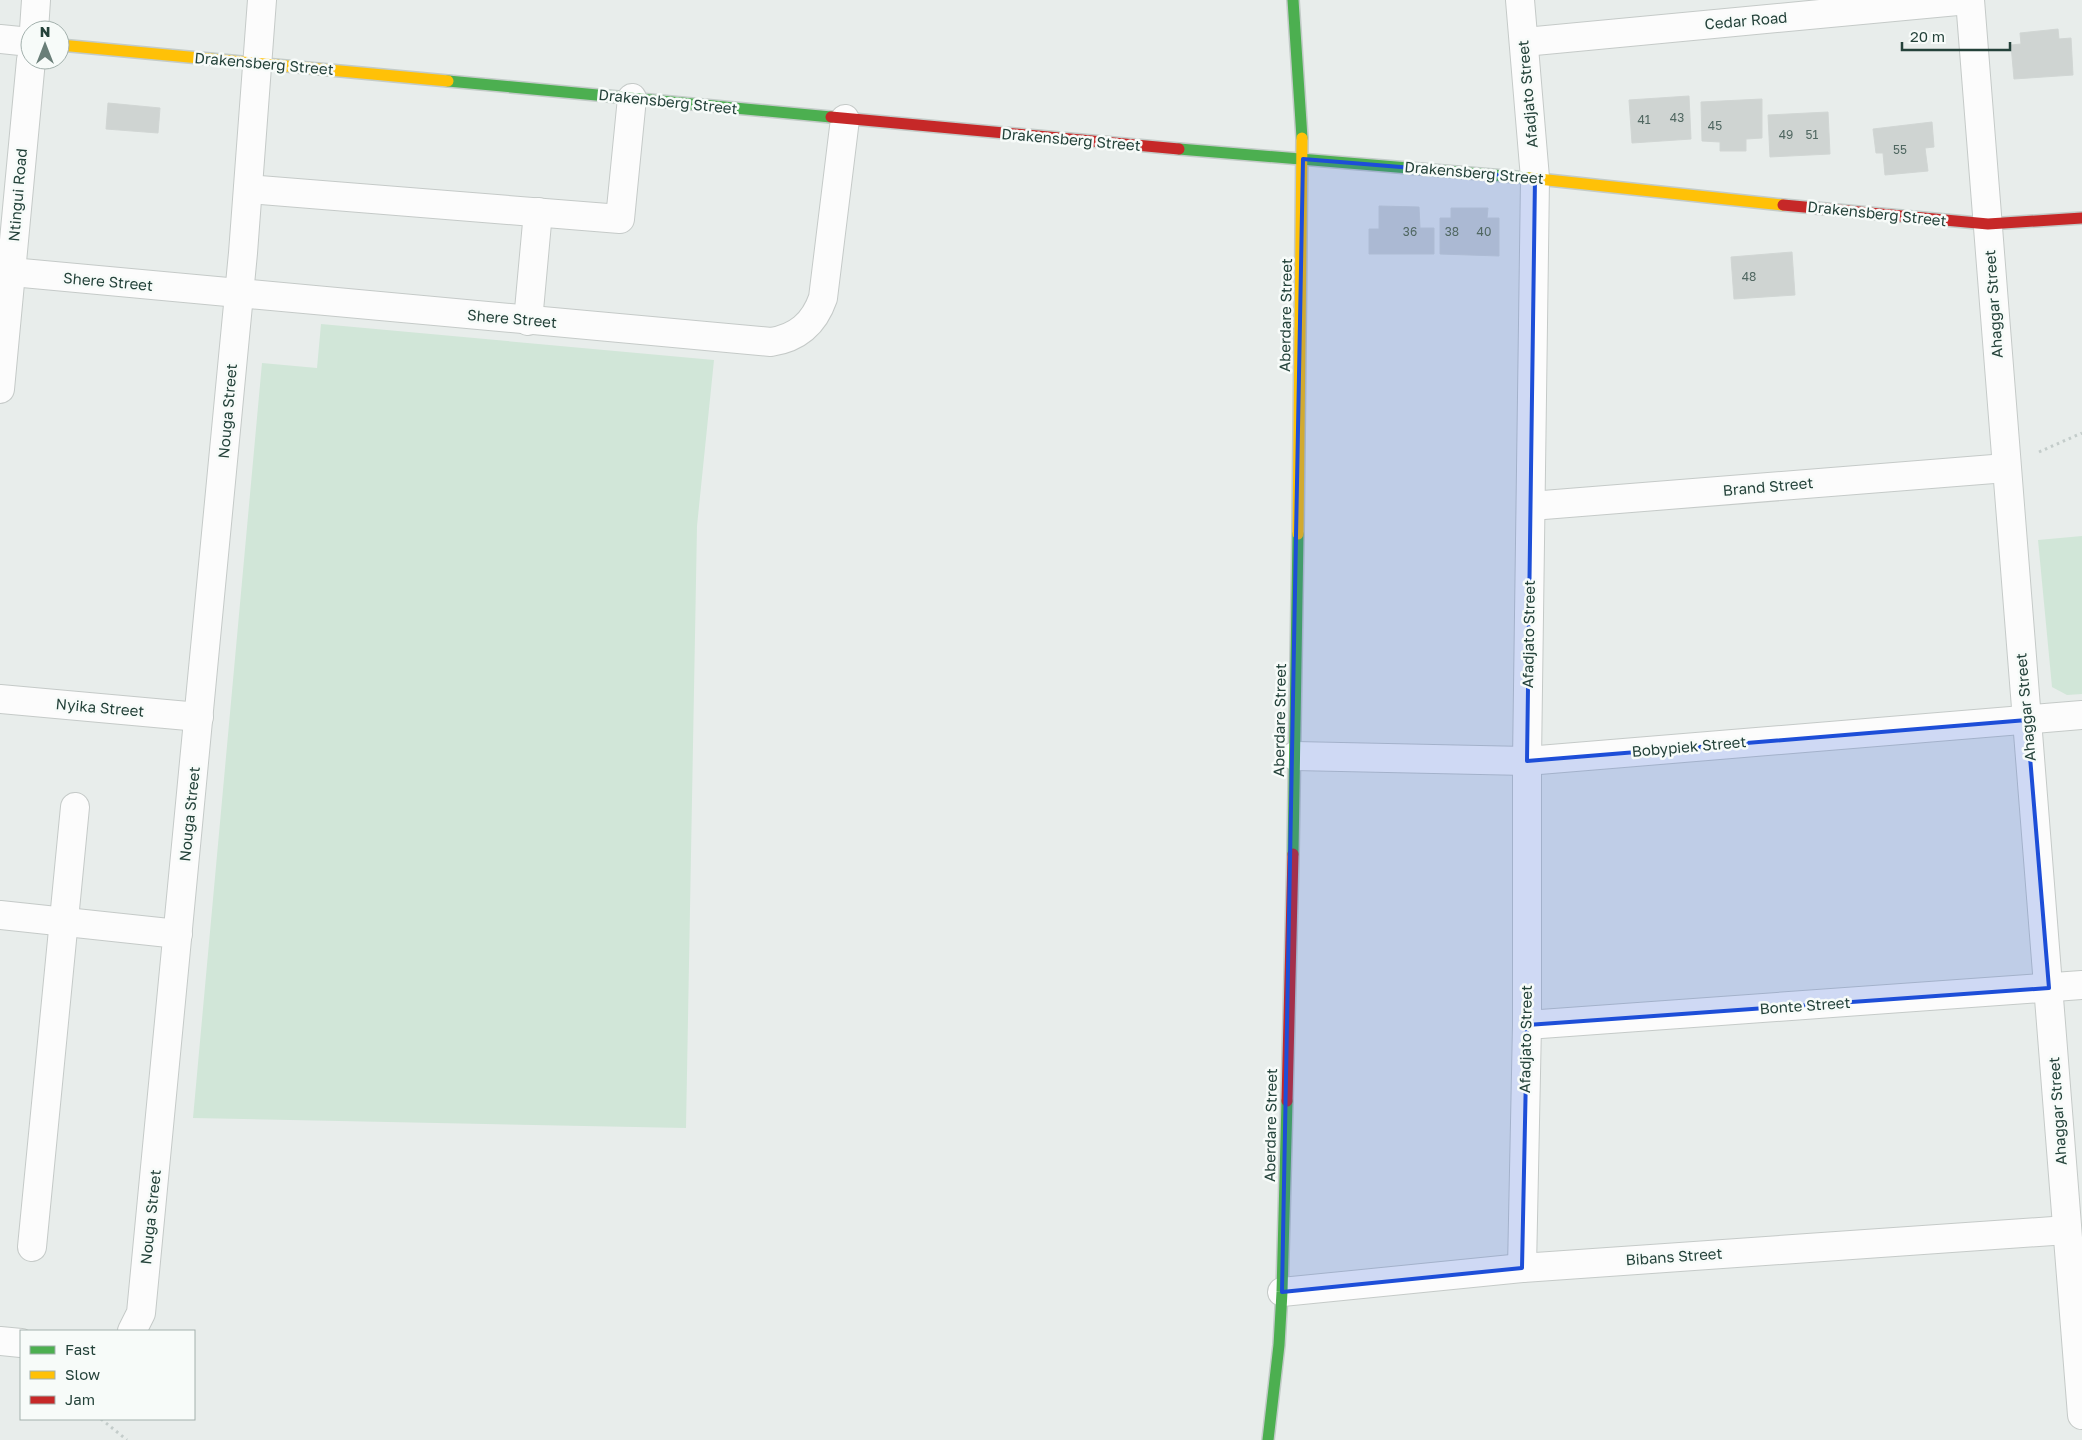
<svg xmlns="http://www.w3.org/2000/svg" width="2082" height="1440" viewBox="0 0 2082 1440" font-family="'Golos Text',sans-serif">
<rect width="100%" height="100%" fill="#e8edeb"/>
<g fill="#d1e6d8">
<path d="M321,324L714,360L697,526L686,1128L193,1118L262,363L317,368Z"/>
<path d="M2082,536V694L2067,695L2052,687L2038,540Z"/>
</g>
<g fill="#cfd4d2" stroke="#d1d6d4">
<path d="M2058,29L2059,39L2071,38L2073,75L2014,79L2011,45L2021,44L2020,33Z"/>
<path d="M1689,96L1691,139L1632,143L1629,100Z"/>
<path d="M1762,99V138L1746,139V151H1720V142L1702,141L1701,102Z"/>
<path d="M108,103L160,108L158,133L106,129Z"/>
<path d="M1828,112L1830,154L1770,157L1768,115Z"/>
<path d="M1932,122L1934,147L1925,148L1928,171L1885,175L1883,153H1876L1873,129Z"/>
<path d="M1379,206L1419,207L1420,228H1434V254H1369V229H1379Z"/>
<path d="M1451,208H1488L1487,218H1499V256L1440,254V218H1451Z"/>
<path d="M1792,252L1795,295L1734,299L1731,257Z"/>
</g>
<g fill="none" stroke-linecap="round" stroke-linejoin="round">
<defs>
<g id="street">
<path d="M1520,0L1535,178L1527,761V1025L1522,1268"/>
<path d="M1970,0L2082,1415"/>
<path d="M34,30L36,0"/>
<path d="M0,39L30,42"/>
<path d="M1524,42L1968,0"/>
<path d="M248,189L620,219L632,98"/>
<path d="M0,271L771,342C797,338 814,324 823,298L845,119"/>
<path d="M528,321L538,212"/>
<path d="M0,389L31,60"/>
<path d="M1531,506L2006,468"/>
<path d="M0,699L199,717"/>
<path d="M1295,756L1527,761L2082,715"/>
<path d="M0,915L178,934"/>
<path d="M1527,1025L2082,985"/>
<path d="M32,1247L75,807"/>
<path d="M1282,1292L1522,1268L2067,1230"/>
<path d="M132,1331L141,1313L243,253L262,0"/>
<path d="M0,1341L21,1343"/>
</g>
<g id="fast">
<path d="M1293,0L1302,138"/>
<path d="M448,81L831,117"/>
<path d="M1179,149L1529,178"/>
<path d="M1293,854L1298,534"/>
<path d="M1268,1440L1279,1345L1282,1292L1287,1101"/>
</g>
<g id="slow">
<path d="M60,45L448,81"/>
<path d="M1529,178L1783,205"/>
<path d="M1298,534L1302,138"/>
</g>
<g id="jam">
<path d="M831,117L1179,149"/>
<path d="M1783,205L1988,224L2082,218"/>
<path d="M1287,1101L1293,854"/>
</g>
</defs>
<use href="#street" stroke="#c5cac8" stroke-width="30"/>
<use href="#fast" stroke="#c3cbc8" stroke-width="14"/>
<use href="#slow" stroke="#c3cbc8" stroke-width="14"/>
<use href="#jam" stroke="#c3cbc8" stroke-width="14"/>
<g stroke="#c3ccca" stroke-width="3" stroke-dasharray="2.5 4" stroke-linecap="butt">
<path d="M2039,452L2082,433"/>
<path d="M101,1419L127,1440"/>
</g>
<use href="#street" stroke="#fcfcfc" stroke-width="28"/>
<use href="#fast" stroke="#4caf50" stroke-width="11"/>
<use href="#slow" stroke="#ffc107" stroke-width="11"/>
<use href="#jam" stroke="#c62828" stroke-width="11"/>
</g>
<path fill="#1d4ed8" fill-opacity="0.2" stroke="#1d4ed8" stroke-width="4" stroke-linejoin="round" d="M1303,159L1535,178L1527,761L2027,720L2049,988L1527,1025L1522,1268L1282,1292Z"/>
<g text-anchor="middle" stroke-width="5" stroke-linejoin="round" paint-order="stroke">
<g font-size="12" fill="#506761">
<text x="1677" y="122">43</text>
<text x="1644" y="124">41</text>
<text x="1715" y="130">45</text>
<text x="1786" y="139">49</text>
<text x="1812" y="139">51</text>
<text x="1900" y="154">55</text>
<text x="1410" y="236">36</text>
<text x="1452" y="236">38</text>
<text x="1484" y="236">40</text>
<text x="1749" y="281">48</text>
</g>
<g font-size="15" fill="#24423a" stroke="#f7fbf9">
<text transform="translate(1746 21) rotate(-5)" y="5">Cedar Road</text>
<text transform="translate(264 64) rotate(5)" y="5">Drakensberg Street</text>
<text transform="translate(1528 94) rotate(-95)" y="5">Afadjato Street</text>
<text transform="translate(668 102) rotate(6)" y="5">Drakensberg Street</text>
<text transform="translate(1071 140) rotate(5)" y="5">Drakensberg Street</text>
<text transform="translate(1474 173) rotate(5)" y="5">Drakensberg Street</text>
<text transform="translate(18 195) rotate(-85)" y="5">Ntingui Road</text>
<text transform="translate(1877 214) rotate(6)" y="5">Drakensberg Street</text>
<text transform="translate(108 282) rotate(5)" y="5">Shere Street</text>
<text transform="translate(1994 304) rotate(-94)" y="5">Ahaggar Street</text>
<text transform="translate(1286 315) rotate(-89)" y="5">Aberdare Street</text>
<text transform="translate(512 319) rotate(5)" y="5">Shere Street</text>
<text transform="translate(228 411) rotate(-85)" y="5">Nouga Street</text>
<text transform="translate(1768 487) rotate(-5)" y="5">Brand Street</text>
<text transform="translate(1529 634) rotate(-89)" y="5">Afadjato Street</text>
<text transform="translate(2026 707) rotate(-95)" y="5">Ahaggar Street</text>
<text transform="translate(100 708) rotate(5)" y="5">Nyika Street</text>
<text transform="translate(1280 720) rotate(-89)" y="5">Aberdare Street</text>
<text transform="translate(1689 747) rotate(-5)" y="5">Bobypiek Street</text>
<text transform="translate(190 814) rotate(-84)" y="5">Nouga Street</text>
<text transform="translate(1805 1006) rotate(-4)" y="5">Bonte Street</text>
<text transform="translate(1526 1039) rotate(-89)" y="5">Afadjato Street</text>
<text transform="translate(2058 1111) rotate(-94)" y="5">Ahaggar Street</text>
<text transform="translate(1271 1125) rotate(-89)" y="5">Aberdare Street</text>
<text transform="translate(151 1217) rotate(-84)" y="5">Nouga Street</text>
<text transform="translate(1674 1257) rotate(-4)" y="5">Bibans Street</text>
</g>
</g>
<rect x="20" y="1330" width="175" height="90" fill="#f7fbf9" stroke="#a3b1ad"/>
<rect x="30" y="1346" width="25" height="8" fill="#4caf50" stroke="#a3b1ad"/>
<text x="65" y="1355" font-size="15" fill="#24423a">Fast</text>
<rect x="30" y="1371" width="25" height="8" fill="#ffc107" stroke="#a3b1ad"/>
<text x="65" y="1380" font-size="15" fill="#24423a">Slow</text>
<rect x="30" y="1396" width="25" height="8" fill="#c62828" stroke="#a3b1ad"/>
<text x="65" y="1405" font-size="15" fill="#24423a">Jam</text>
<g transform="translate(45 45)"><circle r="24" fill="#f7fbf9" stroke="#a3b1ad"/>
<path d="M0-4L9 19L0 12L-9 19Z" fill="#697e78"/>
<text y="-8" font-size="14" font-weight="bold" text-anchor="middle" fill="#24423a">N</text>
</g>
<path d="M1902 42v8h108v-8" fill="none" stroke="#24423a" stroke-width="2.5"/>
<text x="1910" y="42" font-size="15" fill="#24423a" stroke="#f7fbf9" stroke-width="4" paint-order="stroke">20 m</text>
</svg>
